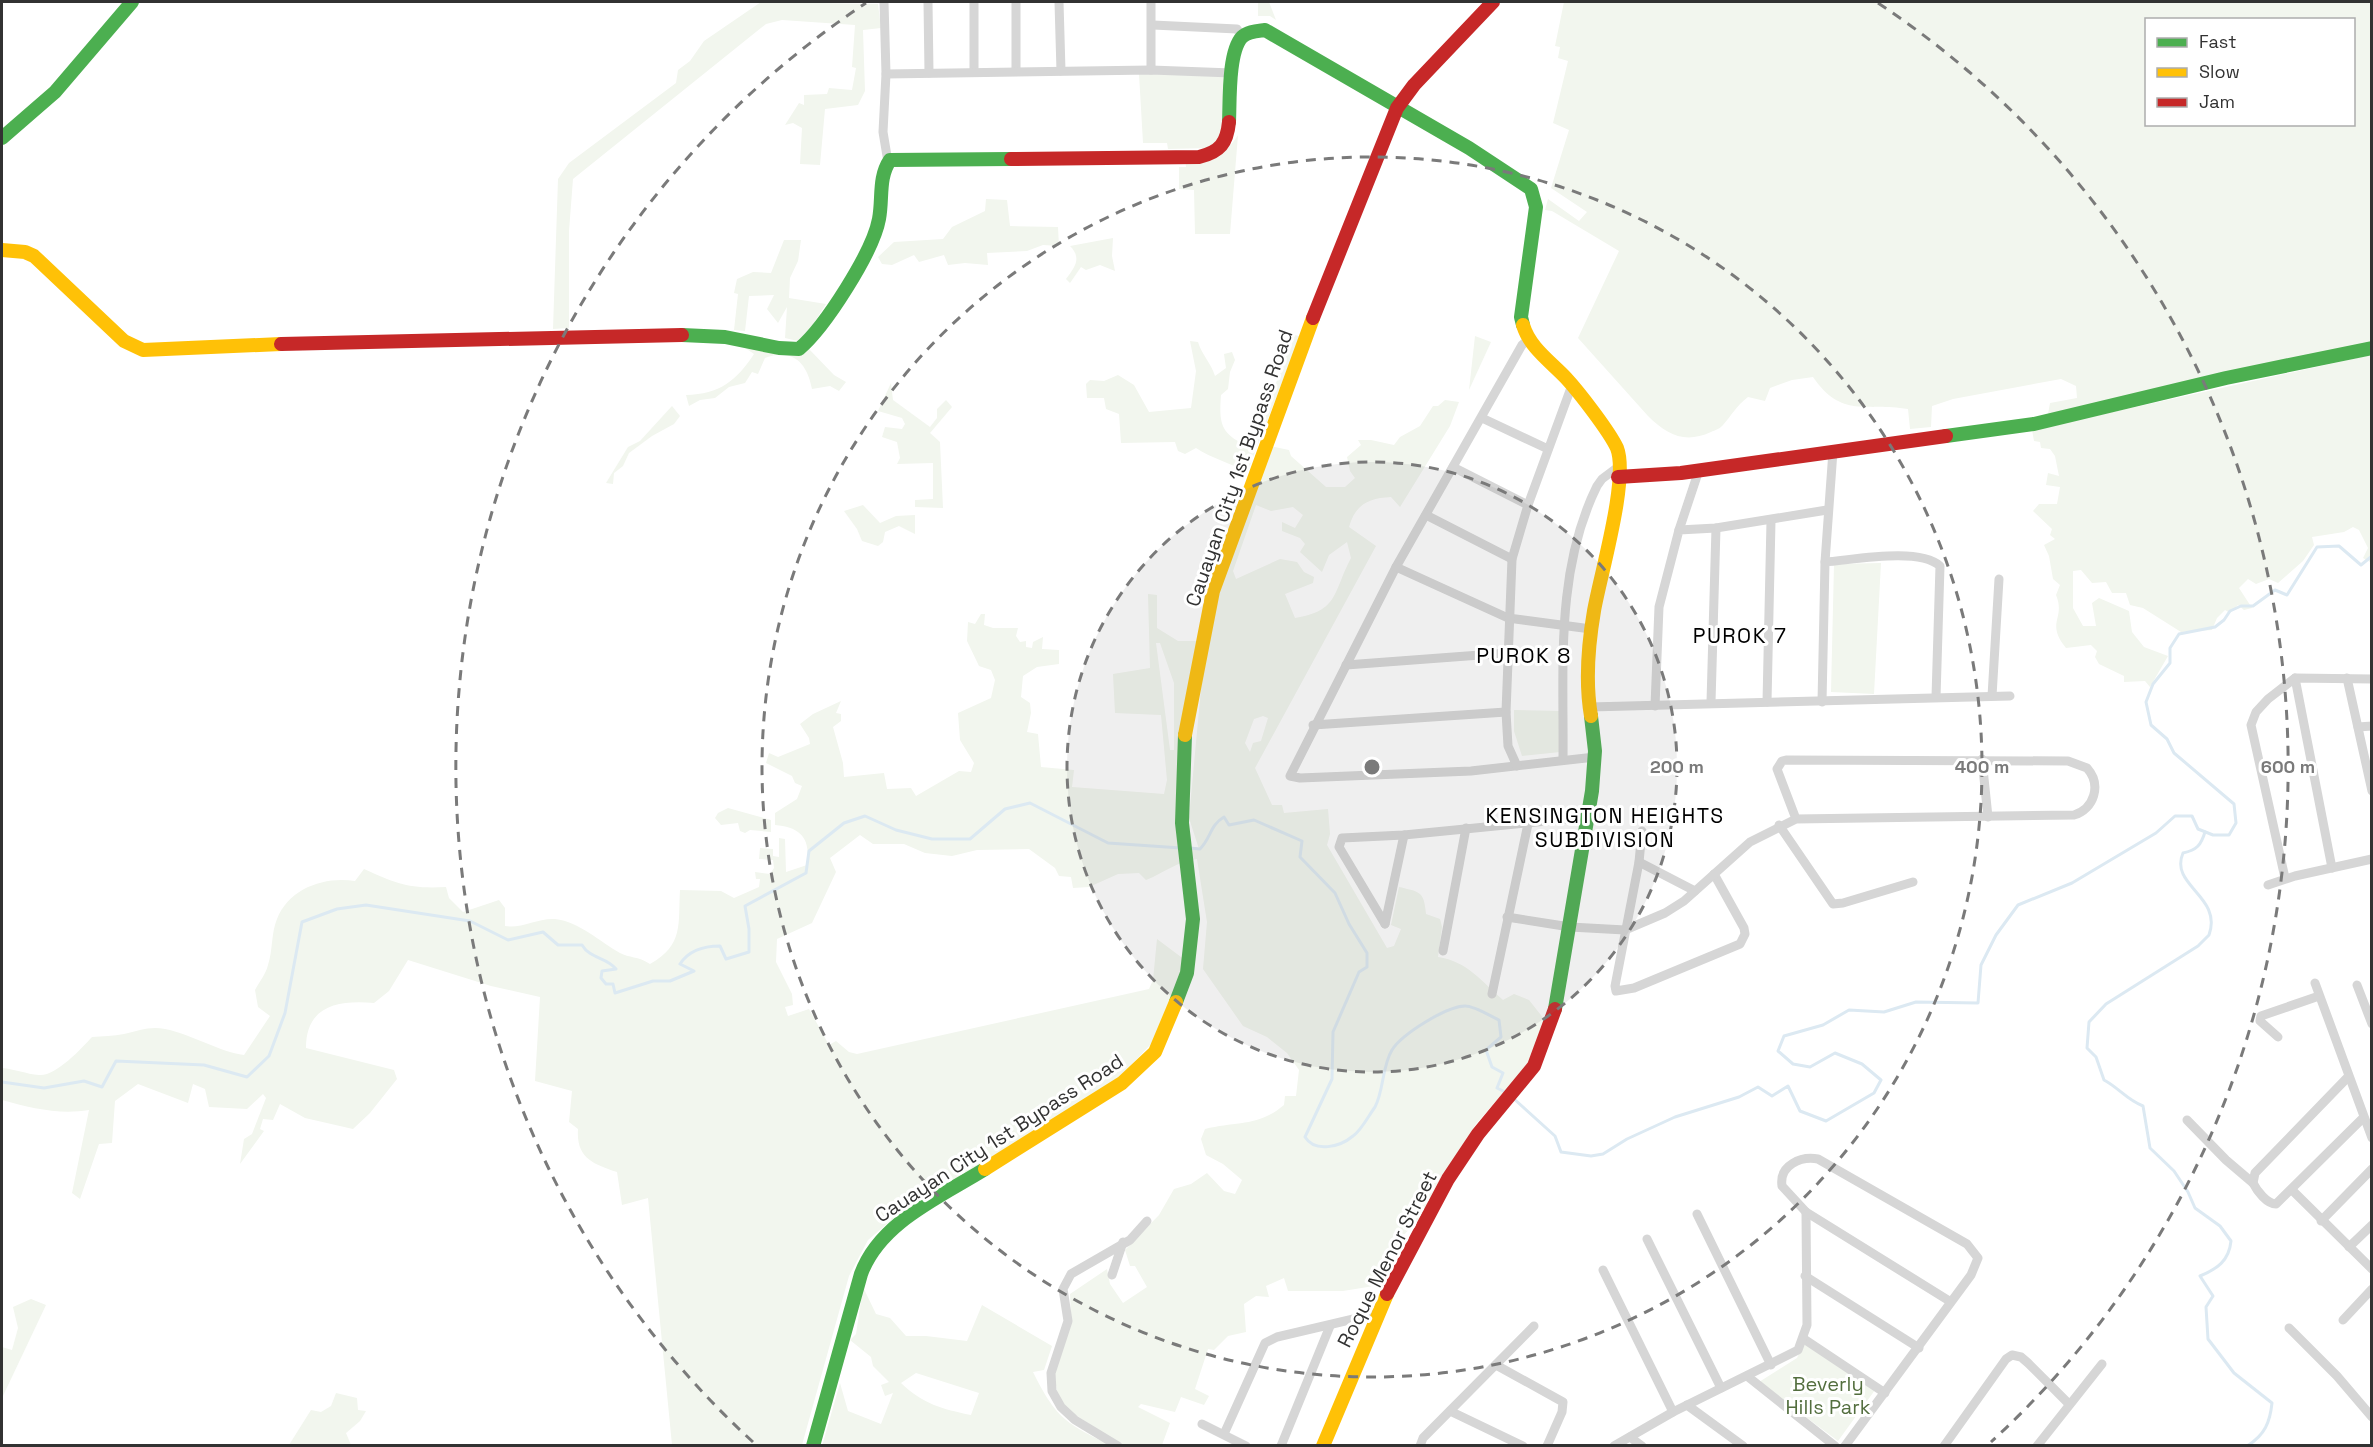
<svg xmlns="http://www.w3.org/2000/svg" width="2373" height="1447" viewBox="0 0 2373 1447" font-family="'Space Grotesk',sans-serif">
<rect width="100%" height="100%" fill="#fff"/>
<g fill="#f2f6ee" fill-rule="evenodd">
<path d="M761,2L878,4L881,28L863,30L865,91L858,105L825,109L820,165L800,164L802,128L793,123L785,125L799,103L804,105V95L827,94L829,88L852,90L856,68L852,67L855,25L782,20L766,24L573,179L569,231V328L553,329L558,179L569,163L676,83L678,70L690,61L704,41Z"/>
<path d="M1258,2H1269L1276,20L1270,16H1258Z"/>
<path d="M1564,2H2371V343L2048,414L2050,403L2077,398L2076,386L2061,379L1953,399L1932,406L1931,427L1910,429L1908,409C1865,402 1842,419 1813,377L1792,380L1770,388L1765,401L1748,397C1736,406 1732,415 1723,425C1720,429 1715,430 1711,432C1685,444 1667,435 1648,416L1578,338L1619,251L1552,211L1545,210L1548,199L1579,221L1587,212L1551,188L1569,130L1553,123L1568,61L1558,58L1560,47L1555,46ZM2146,20H2354V124H2146Z"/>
<path d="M1139,74H1230L1220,142L1209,148L1168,149L1167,143H1143Z"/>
<path d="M1238,135L1230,234H1195L1194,190L1179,189V167H1186L1185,158C1211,157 1223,159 1238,135Z"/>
<path d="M986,199L1007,200L1010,226L1058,227L1059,246L1043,245L1027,251L987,253L988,265L965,263L948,265L944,255L919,262L914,255L892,265L882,264L878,257L894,242L943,239L952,227L985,211Z"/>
<path d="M1113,238L1112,256L1115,271L1100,265L1086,270L1081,267L1070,283L1066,279C1075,267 1082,258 1070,246Z"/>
<path d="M784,240H801L798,261L790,278L789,298L826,304L802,342L785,338L787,307L778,323L767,309L774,295L749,296L745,331L734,330L738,294L734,293L737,279L753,272L771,273Z"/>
<path d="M1294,335L1300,336L1247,473C1230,462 1212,459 1196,448L1185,454L1178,451L1175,442L1121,443L1119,414L1106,409L1104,398H1087L1086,384L1090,380L1104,381L1118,375L1134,385L1149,412L1191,408L1196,371L1190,341L1198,342C1202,355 1211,363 1215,376L1226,368L1224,354L1232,352L1235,360L1230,372L1228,389L1221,395C1219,423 1220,434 1248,446L1270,399Z"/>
<path d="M1475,336L1491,342L1469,390Z"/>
<path d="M735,341L809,349L834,375L846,382L839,391L830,386L812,389C807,362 792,348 765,358L758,374L752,372L745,383L729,387L715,398L700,400L689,406L686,395C720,394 736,381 754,354Z"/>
<path d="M2371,355L2370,562L2363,558L2368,548L2359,530L2353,527L2344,532L2312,537L2314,545L2303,561L2278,583L2269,579L2256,584L2248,579L2239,588L2252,608L2244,610L2238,605L2230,613L2225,610L2217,618L2212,630L2181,632L2143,608L2130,605L2126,593H2112L2106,582L2092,583L2081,570L2073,571V608L2083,626H2096L2092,603L2099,598L2129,611L2132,632L2144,647L2168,656L2150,687L2145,681L2124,682V676L2099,664L2095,657L2097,651L2091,645L2066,648C2045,622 2066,619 2056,595L2060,585L2053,579L2049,556L2044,545L2055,539L2050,535L2052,529L2033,511L2039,504H2057L2060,487L2046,485L2048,473L2059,476L2055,456L2050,449L2041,448L2040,442L2034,441L2032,430Z"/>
<path d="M891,383L893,400L930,427L937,418V409L946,400L952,407L930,433L940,442L943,508L915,507V500L933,499V463L897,464L900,458L897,442L882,437L885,427L902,429L905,424L902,418L878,411Z"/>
<path d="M1445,400L1459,402L1450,426L1400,507L1391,497C1368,498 1355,505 1349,527L1376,546L1255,768L1272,805H1282L1284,813L1328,809L1330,834L1327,845L1387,948L1394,946L1401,929L1391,925L1399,887C1420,892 1424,891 1426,914L1440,919L1442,927L1438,957C1467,961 1482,982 1503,1000L1514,994L1529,1000L1544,1019L1539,1041L1526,1066L1476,1124L1436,1186L1421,1217L1399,1240L1392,1269L1380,1285L1343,1291H1288L1284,1278L1266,1286L1269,1297L1256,1296L1244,1304L1246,1332L1228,1336L1214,1350L1208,1349L1195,1389L1209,1396L1204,1405L1181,1397L1175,1412L1141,1404L1138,1407L1170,1423L1162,1445H1122L1071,1412L1058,1399L1054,1371L1071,1315L1070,1294L1107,1269L1110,1284L1123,1303L1147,1287L1135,1266H1130L1125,1250L1159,1215L1174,1189L1191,1184L1207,1173L1224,1191L1235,1194L1242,1180L1223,1164L1206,1155L1201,1139L1205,1129C1237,1121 1258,1127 1284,1105L1285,1096H1296L1299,1070L1287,1053L1267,1037L1243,1026L1203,969L1207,922L1197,859C1177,861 1164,873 1146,880L1139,873L1118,874L1089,887L1073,888L1071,877L1059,876L1055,868L1029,849L977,850L952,856L925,853L904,844H873L860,835L830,858L836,872L812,923L777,939L776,962L792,994L793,1005L785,1007L788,1016L809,1009L829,1045L836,1041L849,1052L857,1054L1149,989L1153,980L1157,939L1185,960L1173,999L1152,1043L1119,1078L895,1217L868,1240L849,1276L802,1445H672L648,1198L622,1205L617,1172C593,1164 576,1158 578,1129L569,1122L572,1091L535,1081L540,997L491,986L408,960L389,991L374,1003C339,1000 306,1005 306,1048L394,1070L397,1079L370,1113L353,1129L305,1118L280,1104L273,1120L263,1119L260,1129L264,1131L240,1164L244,1139L252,1134L266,1098L263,1094L247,1109L209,1107L205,1089L193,1084L188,1103L138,1084L115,1101L112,1143L99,1144L80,1199L72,1193L89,1110C59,1115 31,1108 2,1100V1068C15,1069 26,1074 39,1075C55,1077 81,1049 92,1037C102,1036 114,1036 124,1034C139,1031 149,1026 165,1029C191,1034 220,1052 244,1055L270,1016L258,1007L255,990C259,982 266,974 268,965C273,950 271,933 277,919C289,888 325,876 355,881L364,869C397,884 409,889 446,887L449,898L463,912L499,900L505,908V926C521,929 537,918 555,919C580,922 600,942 620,953C629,958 638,956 650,964C684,945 678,924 680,890L721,891L734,898L759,887L760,879H756L755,872L770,874L774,868L773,860L759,859L760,848L773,849V856L779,857V838L785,839L786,872L807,865C811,839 801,827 775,825V813L797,799L802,786L795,783L792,776L766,763L769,753L778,757L810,744L809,738L800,724L813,714L841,701L836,713L841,714V721L833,727L843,763L844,777L884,773L887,789L911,788L916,796L959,771L971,772L974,763L960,740L958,713L991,698L995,680L991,670L979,666L967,641L968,622L975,624L981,614H985L984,625L993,628H1018L1016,636L1020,642L1026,641V647L1032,648L1033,642L1043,637L1042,649L1059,650V664L1037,667L1023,676L1021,697L1030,703L1031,713L1027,732L1038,734L1041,767L1074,770L1072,787L1164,794L1167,780L1161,715L1115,713L1113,674L1150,668L1148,594L1157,595V628L1178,641H1197L1182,848L1199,849L1189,818L1205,646L1215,601L1270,446L1289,450L1291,456L1326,487H1345L1355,478L1350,471L1347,457L1361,445L1358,440H1371L1394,445L1400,437L1420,426L1433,406H1438ZM1256,505L1271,511L1293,507L1303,515L1295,528L1282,522V531L1300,538L1305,544L1300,552L1322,572L1329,555L1347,542L1351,558C1333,592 1339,611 1295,618L1285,594L1313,583L1314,577L1304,572L1297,562L1280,559L1236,579L1233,571ZM1156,643H1160L1174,683V750H1170ZM1263,716L1268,718L1261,741L1253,743L1250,752L1245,743L1254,719Z"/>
<path d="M672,406L680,416L674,424L652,436L629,453L623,466L614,473L613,484L606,483L628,447L640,441Z"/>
<path d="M863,505L880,523L896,516L915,515V534L899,526L885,532L883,542L878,546L862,541L857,529L844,511Z"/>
<path d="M1881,563L1874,694L1831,692L1834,564Z"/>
<path d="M1514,710L1560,711V752L1522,756L1514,731Z"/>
<path d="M728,808L771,820V832L750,830L745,833L740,831L738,823L721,825L715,818L718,813Z"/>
<path d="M863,1287L876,1314L890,1318L906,1336H926L967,1341L982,1305L1052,1346L1044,1370L1033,1372C1056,1418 1065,1423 1110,1445L822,1446L840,1383L848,1411L881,1424L893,1393L885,1396L881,1385L889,1382L873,1366L871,1357L850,1340L856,1334ZM916,1373L979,1393L971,1415C942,1409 923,1404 901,1383Z"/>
<path d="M31,1299L46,1305L2,1398V1347L12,1350L18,1328L13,1307Z"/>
<path d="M1804,1343L1875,1390L1838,1441L1759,1382L1797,1358Z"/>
<path d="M336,1393L357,1398L358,1410L366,1411L360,1421L346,1433L351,1445H289L311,1410L321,1412L331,1406Z"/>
</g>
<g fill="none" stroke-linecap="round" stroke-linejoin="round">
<g stroke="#dce9f2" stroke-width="3">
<path d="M2205,832C2201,845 2197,850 2183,853C2169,886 2223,896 2209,935L2198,946L2106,1004L2089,1022L2087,1048L2096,1057L2104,1080C2119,1088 2127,1100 2143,1106L2150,1148L2174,1171L2188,1192L2195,1208L2220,1226L2231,1241C2229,1261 2217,1269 2200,1276L2213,1296L2206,1307L2208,1339L2234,1373L2272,1403C2270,1422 2265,1435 2247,1446"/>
<path d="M1190,848L1200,849C1211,838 1210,825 1224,817L1229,825L1254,820L1302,841L1300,857L1335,893L1349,924L1367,953V967L1359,972L1333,1032L1332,1079L1305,1137C1315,1153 1340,1147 1353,1136C1361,1131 1369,1115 1375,1107C1384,1090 1382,1066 1392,1050C1402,1034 1447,1006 1465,1006C1475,1006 1490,1016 1499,1020L1501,1037L1486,1050L1492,1067L1503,1073L1497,1088L1505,1092"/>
<path d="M2,1082L44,1088L84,1081L102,1087L116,1061L204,1065L247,1077L269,1056L285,1013L302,922L337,909L366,905L470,921L508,940L543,932L558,945H582C590,959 607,957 616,969L602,971L601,978L606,984H613L615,993L653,981H670L694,971L680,964C689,950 705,946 720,946L726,959L749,952V929L745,906L806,873L809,851L844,823L865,816L896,830L932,839H970L1005,809L1030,803L1108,843L1181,848"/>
<path d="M1513,1098L1555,1136L1561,1152L1591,1156L1603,1154L1627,1139L1675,1117L1739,1097L1758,1087L1772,1096L1788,1086L1800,1111L1826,1121L1874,1093L1881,1080L1862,1064L1835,1053L1810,1067L1793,1064L1778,1051L1784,1036L1823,1025L1849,1010L1884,1012L1916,1002L1978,1003L1981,965L1996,935L2018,905L2072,883L2156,833L2175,816H2192L2198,829L2213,835H2229L2236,823L2234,804L2174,753L2167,739L2151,725L2146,702L2153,684L2170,663V648L2179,634L2215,627L2224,620L2230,611L2241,606H2253L2275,590L2287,595L2317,547L2339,546L2361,565L2372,556"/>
</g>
<g stroke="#d6d6d6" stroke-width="9">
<path d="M884,2L886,74L883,132L888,162"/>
<path d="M928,2L929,73"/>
<path d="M974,2V72"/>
<path d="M1016,2V71"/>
<path d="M1059,2L1061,71"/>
<path d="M1153,25L1237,29L1242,37"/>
<path d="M1151,70V2"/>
<path d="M886,74L1151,70L1232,73"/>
<path d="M1528,340L1522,345L1396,567L1290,776L1300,778L1471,771L1595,757"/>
<path d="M1482,418L1548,449"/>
<path d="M1453,467L1528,505"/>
<path d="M1426,515L1512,559"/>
<path d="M1679,530L1699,470"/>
<path d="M1825,562C1853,560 1919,547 1940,566L1936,697"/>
<path d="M1396,567L1508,618L1591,629"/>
<path d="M1346,665L1507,653"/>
<path d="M2295,678L2332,868"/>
<path d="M2347,678L2372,791"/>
<path d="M1992,696L1999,579"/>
<path d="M1711,702L1716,528"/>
<path d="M1767,702L1771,521"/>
<path d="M1822,702L1825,562L1833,451"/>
<path d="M1655,706L1659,607L1679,530L1716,528L1827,510"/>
<path d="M1590,707L2010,696"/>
<path d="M1313,725L1506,712"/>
<path d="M2358,727L2372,726"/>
<path d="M1982,759L1988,817"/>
<path d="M1563,760C1564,668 1555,571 1597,486L1602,479L1618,467"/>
<path d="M1517,766L1508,746L1506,712L1512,559L1528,505L1572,385"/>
<path d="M1779,825L1833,904L1843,903L1913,882"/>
<path d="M1642,831L1639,862L1615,986L1616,991L1634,988L1740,944L1745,934L1744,928L1714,874"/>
<path d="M1639,862L1695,891"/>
<path d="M2285,878L2251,725L2256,712L2268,699L2295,678L2372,679"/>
<path d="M2268,885L2295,876L2372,859"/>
<path d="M1507,917L1570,927L1625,930L1665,913L1684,901L1750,842L1796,819L2074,815C2094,809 2102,785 2087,768L2068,761L1786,760L1782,761L1777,769L1796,819"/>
<path d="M1385,924L1339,847L1342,838L1404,835L1588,817"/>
<path d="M1385,924L1404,835"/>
<path d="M1443,951L1466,828"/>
<path d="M2315,983L2372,1138"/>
<path d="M2357,985L2372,1024"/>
<path d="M1492,994L1528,824"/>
<path d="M2278,1037L2260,1021L2261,1016L2319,996"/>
<path d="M2348,1077L2255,1173L2253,1183C2257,1191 2267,1204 2276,1204L2363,1118"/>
<path d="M2187,1120L2226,1160L2253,1183"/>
<path d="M2293,1191L2372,1269"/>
<path d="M1697,1214L1771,1365"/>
<path d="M2321,1221L2372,1169"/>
<path d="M1647,1239L1721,1388"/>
<path d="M2349,1247L2372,1225"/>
<path d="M1603,1270L1673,1412"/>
<path d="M1112,1275L1123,1242"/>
<path d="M1805,1276L1919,1348"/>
<path d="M2343,1320L2372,1289"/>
<path d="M2289,1328L2337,1376L2372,1417"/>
<path d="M1804,1339L1885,1393"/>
<path d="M1496,1365L1563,1402L1562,1412L1547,1446"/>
<path d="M1747,1376L1835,1446"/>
<path d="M1687,1405L1743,1446"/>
<path d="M1450,1411L1523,1446"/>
<path d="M1202,1424L1246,1446"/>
<path d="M1224,1434L1265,1343L1277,1337L1379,1313"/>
<path d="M1630,1437L1642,1446"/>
<path d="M1118,1446L1075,1420L1061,1407L1052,1391L1051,1373L1068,1321L1063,1289L1071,1274L1130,1240L1147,1221"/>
<path d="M1281,1446L1330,1326"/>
<path d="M1420,1446L1423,1438L1534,1326"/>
<path d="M1614,1446L1673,1412L1798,1350L1807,1325L1806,1212"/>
<path d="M1845,1446L1971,1275L1978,1258L1967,1244L1818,1159C1801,1156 1779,1165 1782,1186L1806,1212L1951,1302"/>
<path d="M1944,1446L2006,1359L2012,1355L2021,1357L2028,1363L2069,1404"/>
<path d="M2037,1446L2102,1364"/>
</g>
<g stroke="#4caf50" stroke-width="14">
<path d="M1229,122C1230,101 1228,52 1242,37C1248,31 1258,31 1265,30L1469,148L1531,189L1536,207L1521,317L1523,325"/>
<path d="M2,138L55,92L132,2"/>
<path d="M682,335L725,337L779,348L799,349C825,327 873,252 879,219C883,198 878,178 890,160L1011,159"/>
<path d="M1946,436L2034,424L2226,378L2372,348"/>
<path d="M1176,1002L1187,973L1193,919L1182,823L1185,735"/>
<path d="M1555,1009L1592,791L1595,751L1591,716"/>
<path d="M813,1446L861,1274C880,1222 940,1197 985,1169"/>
</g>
<g stroke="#ffc107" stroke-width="14">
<path d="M2,250L25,252L34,256L124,341L143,350L281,344"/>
<path d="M1523,325C1530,348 1550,361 1566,378C1579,392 1609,431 1617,448C1629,479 1600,576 1594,611C1588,646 1585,681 1591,716"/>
<path d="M1185,735L1213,591L1313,318"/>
<path d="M985,1169L1122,1083L1155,1052L1176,1002"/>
<path d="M1323,1446L1387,1294"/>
</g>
<g stroke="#c62828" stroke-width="14">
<path d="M1011,159L1199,157C1220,152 1227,143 1229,122"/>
<path d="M1313,318L1397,108L1414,85L1493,2"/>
<path d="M281,344L682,335"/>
<path d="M1618,477L1681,473L1946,436"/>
<path d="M1387,1294L1448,1179L1478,1134L1534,1066L1555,1009"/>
</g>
</g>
<circle cx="1372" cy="767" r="305" fill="#7a7a7a" fill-opacity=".12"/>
<g fill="none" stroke="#7a7a7a" stroke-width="3" stroke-dasharray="10 8">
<circle cx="1372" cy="767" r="305"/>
<circle cx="1372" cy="767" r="610"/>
<path d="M753 1442A916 916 0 0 1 866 3M1878 3A916 916 0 0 1 1991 1442"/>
</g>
<g text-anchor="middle" stroke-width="6" stroke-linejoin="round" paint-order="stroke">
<g font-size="20" fill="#323232" stroke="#fff">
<text transform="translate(1239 468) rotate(-71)" y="7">Cauayan City 1st Bypass Road</text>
<text transform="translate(999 1138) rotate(-33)" y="7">Cauayan City 1st Bypass Road</text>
<text transform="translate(1387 1259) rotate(-63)" y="7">Roque Menor Street</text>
</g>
<g font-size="20" fill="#536e3e" stroke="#fff">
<text x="1828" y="1391">Beverly<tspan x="1828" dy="23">Hills Park</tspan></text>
</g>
<g font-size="21" letter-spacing="1.5" fill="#000" stroke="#fff">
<text x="1740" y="643">PUROK 7</text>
<text x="1524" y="663">PUROK 8</text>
<text x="1605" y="823">KENSINGTON HEIGHTS<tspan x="1605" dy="24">SUBDIVISION</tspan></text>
</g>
</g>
<circle cx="1372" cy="767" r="9" fill="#7a7a7a" stroke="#fff" stroke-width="3"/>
<g font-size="18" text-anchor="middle" font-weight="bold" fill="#7a7a7a" stroke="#fff" stroke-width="6" stroke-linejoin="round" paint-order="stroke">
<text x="1677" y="773">200 m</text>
<text x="1982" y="773">400 m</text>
<text x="2288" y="773">600 m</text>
</g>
<rect width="2373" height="1447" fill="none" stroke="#323232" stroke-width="6"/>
<rect x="2145" y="18" width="210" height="108" fill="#ffffff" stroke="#adadad" stroke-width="1.5"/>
<rect x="2157" y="38" width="30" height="9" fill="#4caf50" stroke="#adadad" stroke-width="1.5"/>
<text x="2199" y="48" font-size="18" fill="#323232">Fast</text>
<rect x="2157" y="68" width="30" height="9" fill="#ffc107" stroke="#adadad" stroke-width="1.5"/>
<text x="2199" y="78" font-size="18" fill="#323232">Slow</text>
<rect x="2157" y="98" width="30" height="9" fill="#c62828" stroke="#adadad" stroke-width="1.5"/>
<text x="2199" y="108" font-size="18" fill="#323232">Jam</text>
</svg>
